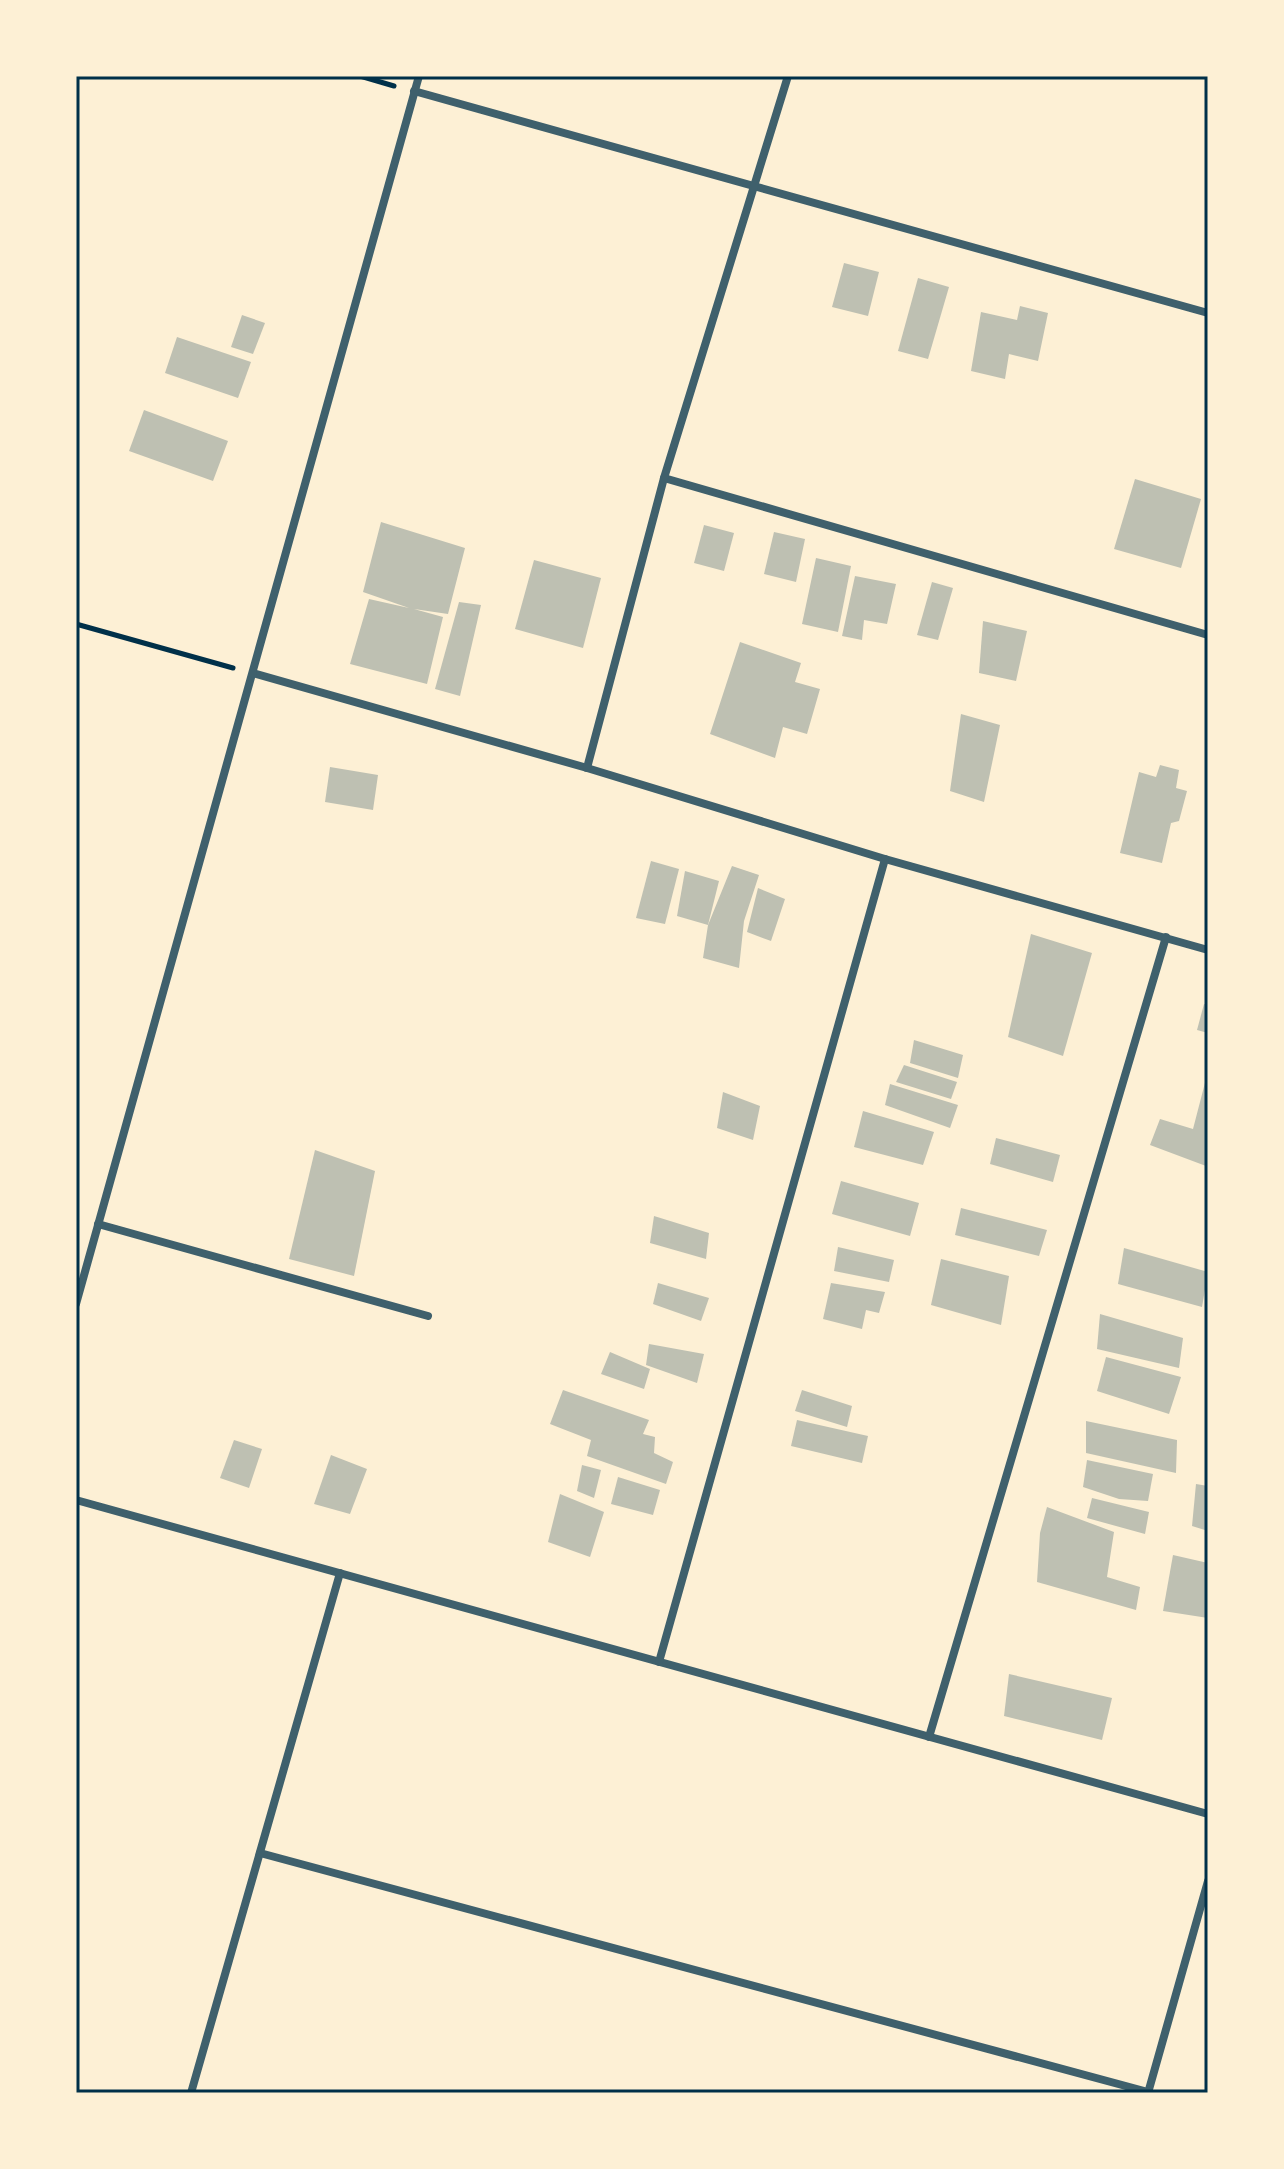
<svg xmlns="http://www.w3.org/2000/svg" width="1284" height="2169" font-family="Raleway,sans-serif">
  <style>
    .building { fill: #bec0b2 }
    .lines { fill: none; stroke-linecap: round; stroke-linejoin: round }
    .path { stroke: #003049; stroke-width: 5 }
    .minor { stroke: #3f606c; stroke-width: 8 }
    .neatline { fill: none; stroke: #003049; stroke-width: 3 }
  </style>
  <rect width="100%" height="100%" fill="#fdf0d5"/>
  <g class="building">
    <polygon points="844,263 879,272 868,316 832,307"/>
    <polygon points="918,278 949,287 928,359 898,351"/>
    <polygon points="1020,306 1048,313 1038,361 1009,354 1005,379 971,371 981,312 1017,320"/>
    <polygon points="242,315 265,323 253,354 231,347"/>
    <polygon points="177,337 251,362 238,398 165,373"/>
    <polygon points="144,410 228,441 213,481 129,451"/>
    <polygon points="1135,479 1201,499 1181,568 1114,549"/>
    <polygon points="381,522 465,548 448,614 414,609 443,617 427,684 350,664 369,599 409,608 363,592"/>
    <polygon points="704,525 734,533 724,571 694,563"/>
    <polygon points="774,532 805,539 796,582 764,574"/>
    <polygon points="816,558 851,566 838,632 802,624"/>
    <polygon points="534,560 601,578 583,648 515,629"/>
    <polygon points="855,576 896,584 887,624 864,620 862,640 842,636"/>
    <polygon points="932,582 953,588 938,640 917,635"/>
    <polygon points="459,602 481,605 460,696 435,689"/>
    <polygon points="983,621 1027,631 1016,681 979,673"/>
    <polygon points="740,642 801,663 795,682 820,689 807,734 783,727 775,758 710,734"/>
    <polygon points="961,714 1000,725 984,802 950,791"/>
    <polygon points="1160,765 1179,770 1176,788 1187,791 1179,821 1171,823 1162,863 1120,853 1139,772 1156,777"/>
    <polygon points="330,767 378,775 373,810 325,802"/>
    <polygon points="651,861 679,869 665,924 636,918"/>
    <polygon points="732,866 759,875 744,921 739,968 703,958 708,925"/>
    <polygon points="685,871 719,881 708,925 677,916"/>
    <polygon points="758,888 785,899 771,941 747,932"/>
    <polygon points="1031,934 1092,953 1063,1056 1008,1037"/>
    <polygon points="1204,1004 1208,1005 1208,1033 1197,1030"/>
    <polygon points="914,1040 963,1055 958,1078 910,1063"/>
    <polygon points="904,1065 957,1082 951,1099 896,1082"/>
    <polygon points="1207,1075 1208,1157 1206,1166 1150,1145 1160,1119 1193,1129"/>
    <polygon points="890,1084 958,1105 950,1128 885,1105"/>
    <polygon points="723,1092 760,1106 753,1140 717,1128"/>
    <polygon points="863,1111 934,1132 923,1165 854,1147"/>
    <polygon points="996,1138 1060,1155 1053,1182 990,1164"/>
    <polygon points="315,1150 375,1171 354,1276 289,1259"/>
    <polygon points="841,1181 919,1203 910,1236 832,1214"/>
    <polygon points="961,1208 1047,1230 1039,1256 955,1235"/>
    <polygon points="654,1216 709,1233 706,1259 650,1243"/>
    <polygon points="838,1247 894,1260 889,1282 834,1271"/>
    <polygon points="1124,1248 1208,1272 1202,1307 1118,1284"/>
    <polygon points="941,1259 1009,1276 1001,1325 931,1305"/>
    <polygon points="658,1283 709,1298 701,1321 653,1304"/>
    <polygon points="831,1283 885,1292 879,1313 866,1310 862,1329 823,1319"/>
    <polygon points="1100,1314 1183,1338 1179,1368 1097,1349"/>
    <polygon points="649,1344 704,1354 697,1383 646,1365"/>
    <polygon points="610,1352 650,1369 644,1389 601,1374"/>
    <polygon points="1106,1357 1181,1377 1169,1414 1097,1391"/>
    <polygon points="563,1390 649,1420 643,1434 655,1437 654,1453 673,1462 666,1484 587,1456 591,1440 550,1424"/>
    <polygon points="802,1390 852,1406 847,1427 795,1411"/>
    <polygon points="797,1420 868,1436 862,1463 791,1446"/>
    <polygon points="1086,1421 1177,1440 1176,1473 1086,1453"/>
    <polygon points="234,1440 262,1449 249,1488 220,1478"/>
    <polygon points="331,1455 367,1469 350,1514 314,1504"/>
    <polygon points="1087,1460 1153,1474 1148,1501 1119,1499 1083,1487"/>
    <polygon points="582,1465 601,1470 594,1498 577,1491"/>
    <polygon points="618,1477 660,1490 653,1515 611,1504"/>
    <polygon points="1196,1484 1208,1486 1208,1531 1192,1526"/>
    <polygon points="560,1494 604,1512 590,1557 548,1542"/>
    <polygon points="1092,1498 1149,1512 1145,1534 1087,1518"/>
    <polygon points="1047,1507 1114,1532 1107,1577 1140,1587 1136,1610 1037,1582 1040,1533"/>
    <polygon points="1173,1555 1208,1563 1208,1618 1163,1611"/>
    <polygon points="1009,1674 1112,1698 1102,1740 1004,1716"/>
  </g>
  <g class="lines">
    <g class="path">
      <polyline points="360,76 394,86"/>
      <polyline points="76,624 233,668"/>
    </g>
    <g class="minor">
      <polyline points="414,91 1208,313"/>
      <polyline points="664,478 1208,635"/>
      <polyline points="253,673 587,768 885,859 1208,950"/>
      <polyline points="587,768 664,478 788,76"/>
      <polyline points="98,1224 428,1316"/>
      <polyline points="76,1304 419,76"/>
      <polyline points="76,1500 1208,1814"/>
      <polyline points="659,1662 885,859"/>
      <polyline points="929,1737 1166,937"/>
      <polyline points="260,1853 1148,2092"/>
      <polyline points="191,2093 340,1573"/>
      <polyline points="1148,2093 1208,1881"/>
    </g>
  </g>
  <rect width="1284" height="2169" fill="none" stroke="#fdf0d5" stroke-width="156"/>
  <rect x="78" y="78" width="1128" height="2013" class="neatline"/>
</svg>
